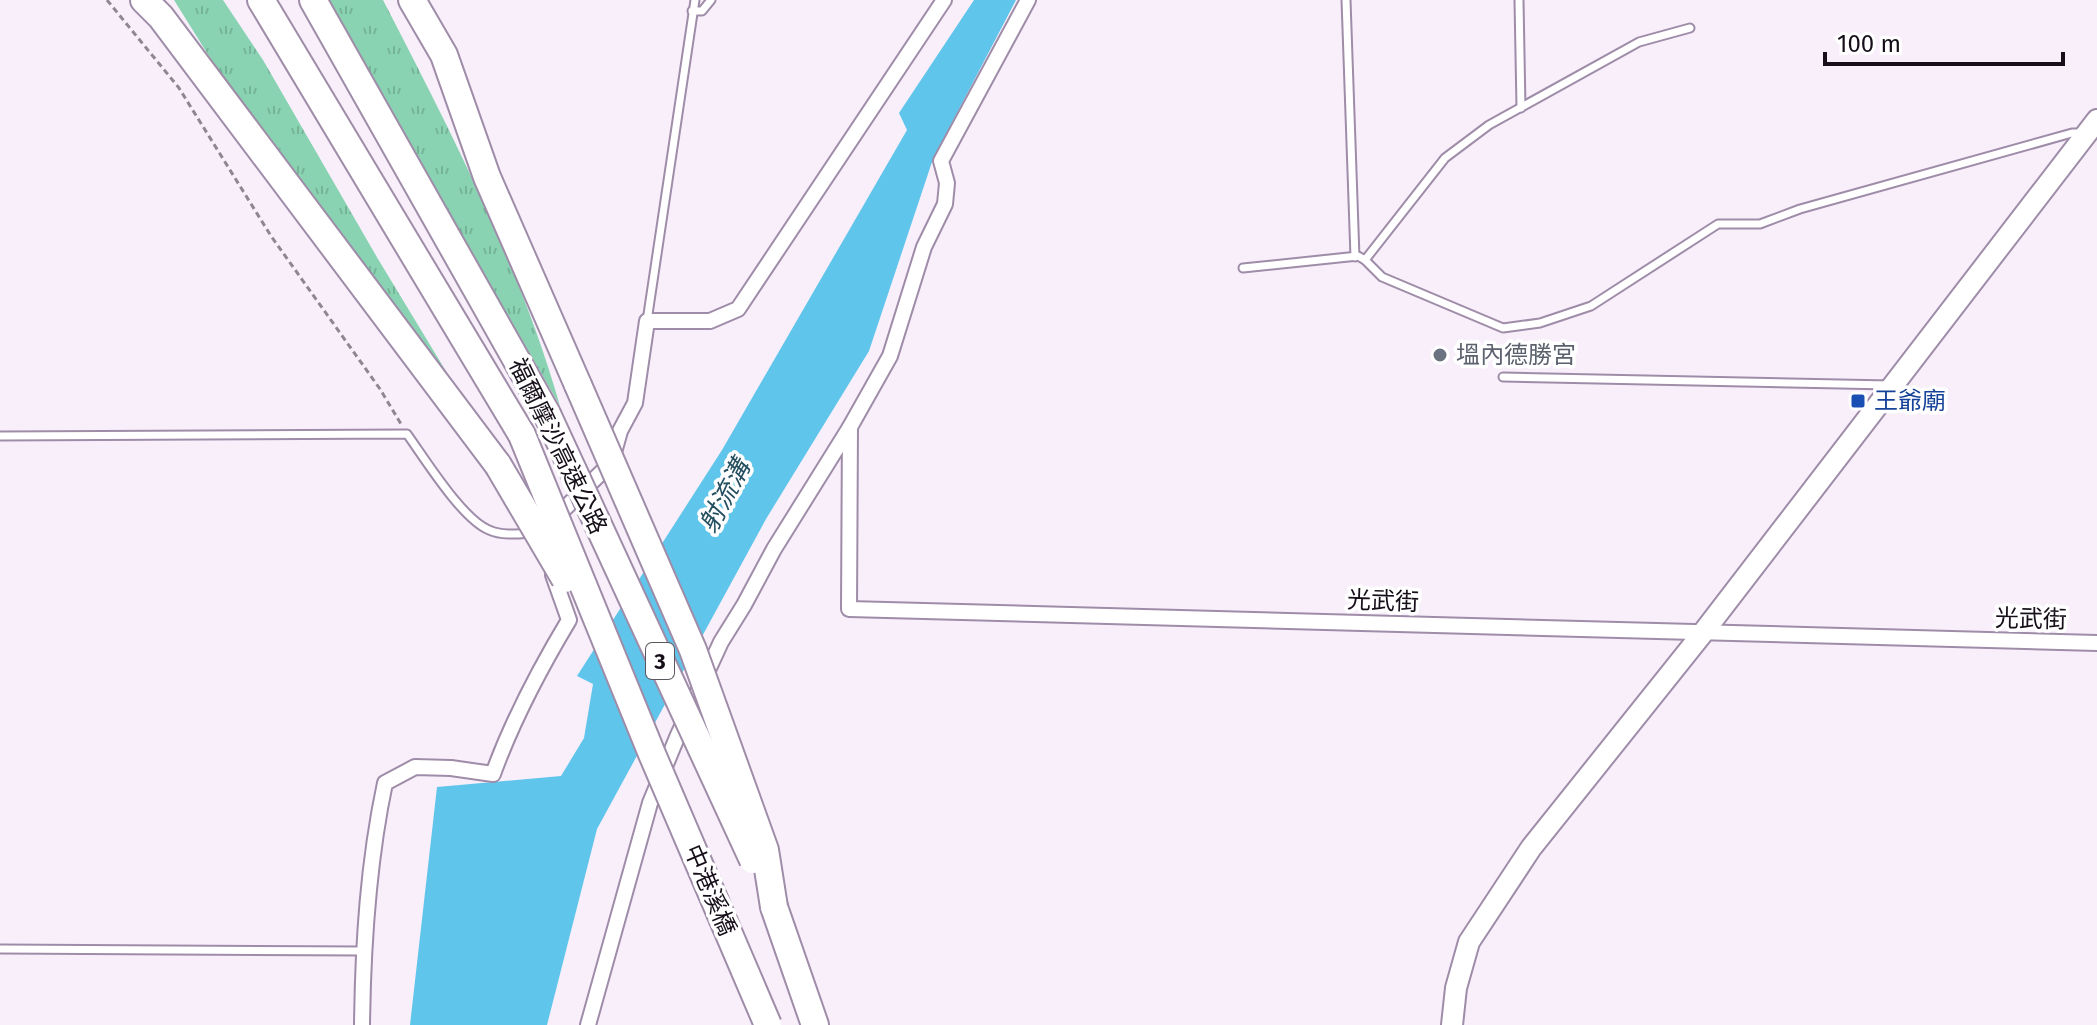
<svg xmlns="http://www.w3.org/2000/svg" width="2097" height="1025" font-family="'Fira Sans','Noto Sans TC',sans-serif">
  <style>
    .grass { fill: url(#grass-tufts) }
    .water { fill: #60c5ea }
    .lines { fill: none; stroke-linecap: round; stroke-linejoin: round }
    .lane-casing { stroke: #9f8ca8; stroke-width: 11 }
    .street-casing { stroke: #9f8ca8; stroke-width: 18 }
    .secondary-casing { stroke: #9f8ca8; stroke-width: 24 }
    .highway-casing { stroke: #9f8ca8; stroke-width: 30 }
    .path { stroke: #8e8691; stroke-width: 3; stroke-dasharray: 6 4; stroke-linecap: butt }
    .lane { stroke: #fff; stroke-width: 7 }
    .street { stroke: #fff; stroke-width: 14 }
    .secondary { stroke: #fff; stroke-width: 20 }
    .highway { stroke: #fff; stroke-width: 26 }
    .highway-bridge-casing { stroke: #9f8ca8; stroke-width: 30; stroke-linecap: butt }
    .highway-bridge { stroke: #fff; stroke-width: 26 }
    .worship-dot { fill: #6b7280; stroke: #fff; stroke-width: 3 }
    .transit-dot { fill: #1a4fb4; stroke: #fff; stroke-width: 3 }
    .labels { text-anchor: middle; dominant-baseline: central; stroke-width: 7; stroke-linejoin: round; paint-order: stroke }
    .shield { fill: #fff; stroke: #5c575e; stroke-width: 2 }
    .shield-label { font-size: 22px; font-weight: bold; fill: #160f19 }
    .worship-label { font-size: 24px; fill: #5b616d; stroke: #fff; text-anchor: start }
    .transit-label { font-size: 24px; fill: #164399; stroke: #fff; text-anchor: start }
    .street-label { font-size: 24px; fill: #160f19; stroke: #fff }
    .water-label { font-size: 26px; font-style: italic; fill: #255061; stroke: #fff }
  </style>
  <defs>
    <pattern id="grass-tufts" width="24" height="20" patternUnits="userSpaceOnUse" patternTransform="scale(2)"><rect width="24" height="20" fill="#8ad3b2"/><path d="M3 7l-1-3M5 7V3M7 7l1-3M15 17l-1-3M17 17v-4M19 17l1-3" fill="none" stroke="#76b498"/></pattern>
  </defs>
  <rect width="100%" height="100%" fill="#f8effb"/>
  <g class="grass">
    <polygon points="174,0 223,0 263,60 378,259 481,429 225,82"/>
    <path d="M327,0H383C450,130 520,265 560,406Z"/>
  </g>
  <polygon class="water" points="974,0 1016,0 933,159 869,351 766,519 597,829 547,1025 410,1025 437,787 561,776 584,738 593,684 577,676 722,450 907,130 899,113"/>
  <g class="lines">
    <defs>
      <g id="lane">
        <polyline points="1346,0 1355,257"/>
        <polyline points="1519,0 1521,108"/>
        <polyline points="692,11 702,11 711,0"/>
        <polyline points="1365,260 1445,158 1489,125 1639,42 1690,28"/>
        <polyline points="1243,268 1358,256 1365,260 1382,277 1503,328 1540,323 1591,306 1718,224 1760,224 1800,209 2072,133 2084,133"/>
        <polyline points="647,321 695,0"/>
        <polyline points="1503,377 1890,385"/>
        <path d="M0,436L407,434C425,459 462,519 489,530C502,536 519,534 533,533"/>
        <polyline points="0,949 363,951"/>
      </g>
      <g id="street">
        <polyline points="850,427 849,609 2097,643"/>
        <polyline points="554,519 611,463 620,431 635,403 647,321 710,321 738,309 944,0"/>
        <path d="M362,1025C363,943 368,863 385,783L415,767L451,768L493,774C513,719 539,670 569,620L553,575"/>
        <polyline points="588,1025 650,803 678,735 721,642 744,605 774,549 850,427 890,356 924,247 945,204 947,183 941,161 1028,0"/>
      </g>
      <polyline id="secondary" points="1452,1025 1456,988 1469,942 1531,848 1702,634 2097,120"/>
      <g id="highway">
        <polyline points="144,0 161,17 498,465"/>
        <polyline points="261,0 522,435"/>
        <polyline points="313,0 547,414"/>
        <polyline points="412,0 444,55 487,177 578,385"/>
        <polyline points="774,907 815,1025"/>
      </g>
    </defs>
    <use href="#lane" class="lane-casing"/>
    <use href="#street" class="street-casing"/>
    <use href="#secondary" class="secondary-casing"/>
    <use href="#highway" class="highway-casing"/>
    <polyline class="path" points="107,0 179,88 271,236 380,389 401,424"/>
    <use href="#lane" class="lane"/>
    <use href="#street" class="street"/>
    <use href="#secondary" class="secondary"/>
    <use href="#highway" class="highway"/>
    <defs>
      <g id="highway-bridge">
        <polyline points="578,385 693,650 765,850 774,907"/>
        <polyline points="547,414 753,860"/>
        <polyline points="522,435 652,754 768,1025"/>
        <polyline points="498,465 565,579"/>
      </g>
    </defs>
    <use href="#highway-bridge" class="highway-bridge-casing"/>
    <use href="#highway-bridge" class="highway-bridge"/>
  </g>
  <circle class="worship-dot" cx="1440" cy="355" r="8"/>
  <rect class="transit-dot" x="1850" y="393" width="16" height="16" rx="4"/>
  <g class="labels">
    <rect class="shield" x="646" y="643" width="28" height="36" rx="6"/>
    <g class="shield-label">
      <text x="660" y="661">3</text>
    </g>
    <g class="worship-label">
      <text x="1456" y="355">塭內德勝宮</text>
    </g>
    <g class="transit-label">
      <text x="1874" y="401">王爺廟</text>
    </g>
    <g class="street-label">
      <text transform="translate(558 446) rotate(64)">福爾摩沙高速公路</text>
      <text transform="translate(1383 601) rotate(2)">光武街</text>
      <text transform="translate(2031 619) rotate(1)">光武街</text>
      <text transform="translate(710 890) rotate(67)">中港溪橋</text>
    </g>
    <g class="water-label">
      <text transform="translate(725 496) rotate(-62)">射流溝</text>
    </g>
  </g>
  <path d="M1825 52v12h238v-12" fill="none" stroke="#160f19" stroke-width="4"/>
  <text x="1837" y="52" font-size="24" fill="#160f19" stroke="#ffffff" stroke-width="6" paint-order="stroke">100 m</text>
</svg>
